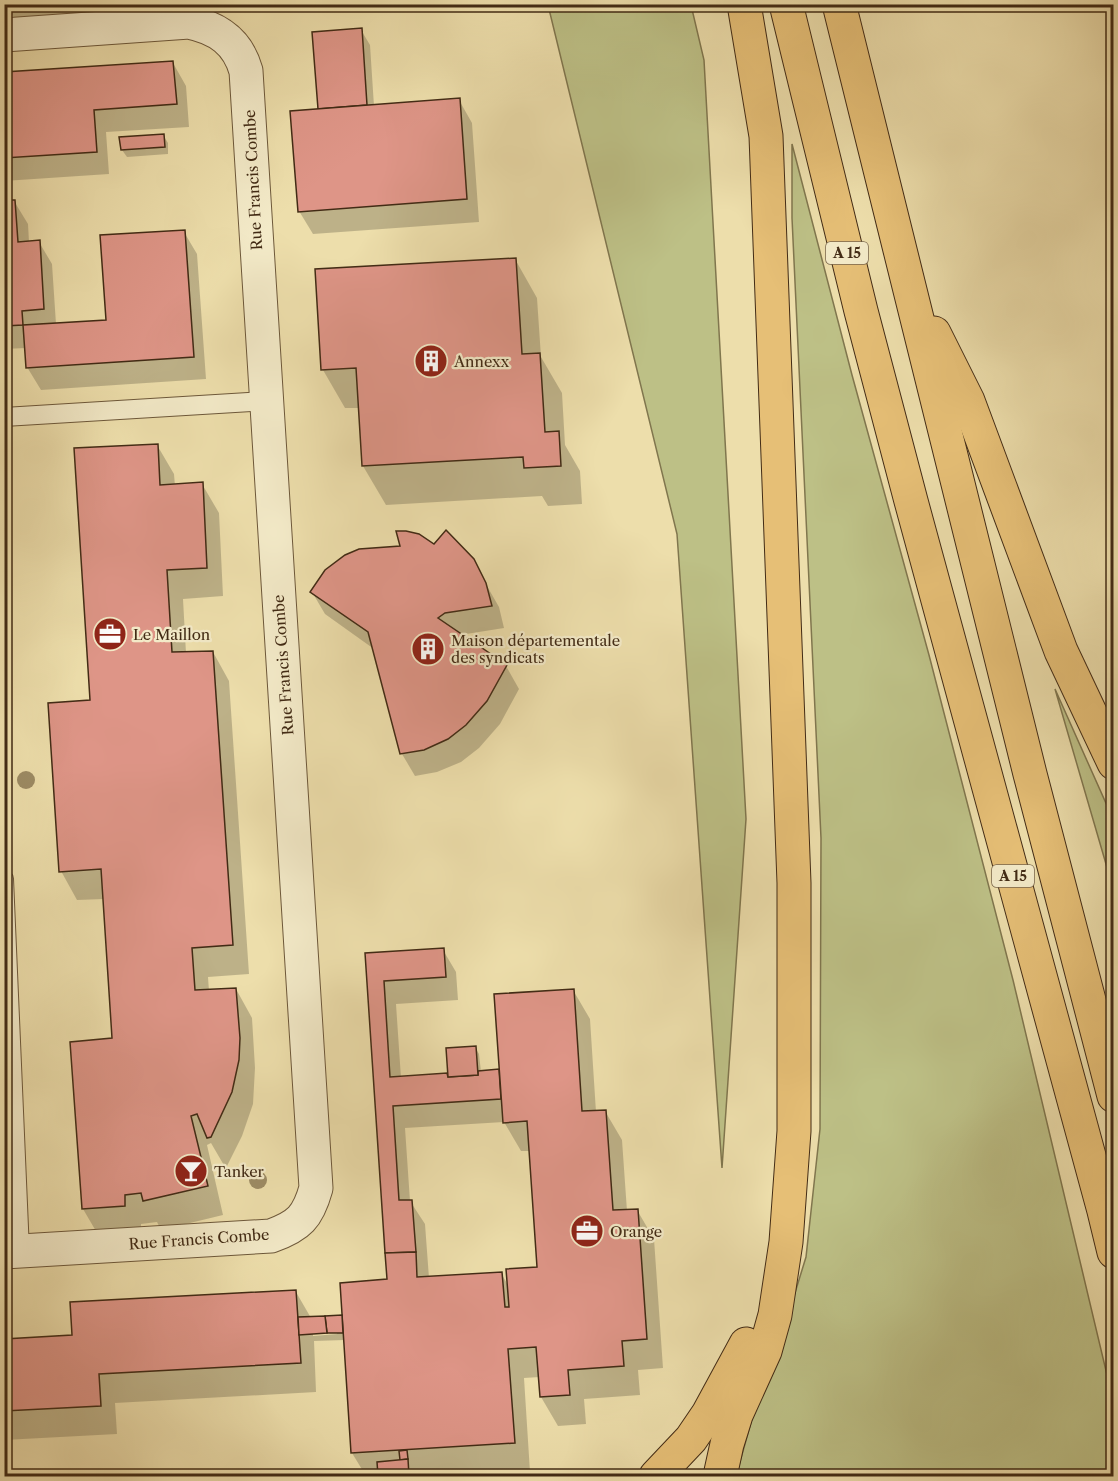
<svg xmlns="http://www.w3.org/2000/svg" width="1118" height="1481" font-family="'Libre Caslon Text',serif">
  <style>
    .green { fill: #bdc086; stroke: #80764e; stroke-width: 1.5 }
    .shadow { fill: #0003; fill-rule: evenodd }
    .building { fill: #de9587; stroke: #422b15; stroke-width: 1.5 }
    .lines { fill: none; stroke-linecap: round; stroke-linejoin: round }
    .lane-casing { stroke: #6d583a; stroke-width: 20 }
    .street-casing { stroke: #6d583a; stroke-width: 35 }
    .highway-casing { stroke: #422b15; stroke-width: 35 }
    .lane { stroke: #f3eac8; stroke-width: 18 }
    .street { stroke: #f3eac8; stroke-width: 33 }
    .highway { stroke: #e6bf76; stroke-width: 33 }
    .tree { fill: #9d8c65 }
    .labels { text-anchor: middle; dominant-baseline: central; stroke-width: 4.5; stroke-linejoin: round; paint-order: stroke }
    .shield { fill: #f3eac8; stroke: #77644b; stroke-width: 1.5 }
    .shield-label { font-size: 14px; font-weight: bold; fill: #422b15 }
    .street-label { font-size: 15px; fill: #422b15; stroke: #f3eac8 }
    .poi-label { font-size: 15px; fill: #422b15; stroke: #f3eac8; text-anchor: start }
  </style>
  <rect width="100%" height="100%" fill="#eddeab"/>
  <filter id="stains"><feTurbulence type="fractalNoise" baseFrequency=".00333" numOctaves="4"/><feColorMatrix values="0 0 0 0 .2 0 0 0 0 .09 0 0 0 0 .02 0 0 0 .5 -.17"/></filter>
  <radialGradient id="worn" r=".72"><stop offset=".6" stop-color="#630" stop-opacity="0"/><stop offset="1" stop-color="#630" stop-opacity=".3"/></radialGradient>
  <g class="green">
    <polygon points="548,5 691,5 704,60 746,819 722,1168 677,534"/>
    <polygon points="792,144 852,375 929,655 1013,980 1113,1400 1114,1476 736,1476 752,1419 775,1358 806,1257 820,1129 821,838 792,218"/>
    <polygon points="1055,689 1113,819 1113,888"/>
  </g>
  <g class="shadow">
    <polygon points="6,4 190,4 190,19 21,30"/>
    <polygon points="361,30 370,45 374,106 459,100 472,123 479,222 313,234 299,211 319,110"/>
    <polygon points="173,63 186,86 189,127 106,132 109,174 4,181 4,74"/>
    <polygon points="163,135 168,143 168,154 127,157 122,150"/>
    <polygon points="14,201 28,224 29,242 39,242 52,264 56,324 108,321 184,232 197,254 206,379 41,390 27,367 26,348 4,349 4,202"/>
    <polygon points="515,259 537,298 541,357 562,393 565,445 580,471 582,504 548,506 542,496 386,505 363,466 360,408 345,408 323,370"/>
    <polygon points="157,445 174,474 175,486 202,484 219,513 223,596 183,599 186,653 213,652 229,681 249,974 208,977 209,991 236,989 252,1018 255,1068 253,1104 242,1136 227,1166 225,1167 211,1143 207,1145 223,1215 161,1230 157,1222 141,1224 141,1235 100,1238 83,1209 113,1039 104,899 77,900 61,871"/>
    <polygon points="4,540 7,545 9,570 4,571"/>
    <polygon points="434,546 472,560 499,607 504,628 460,635 506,666 519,689 500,724 479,748 461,762 437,772 415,776 402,754 374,649 325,614 312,592"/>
    <path d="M443,950L456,972L458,1000L396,1004L401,1078L450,1081L475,1047L479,1054L481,1072L501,1071L573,990L590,1019L596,1112L605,1111L622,1140L627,1211L637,1210L654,1239L663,1368L638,1370L640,1395L584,1399L586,1424L558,1426L541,1397L540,1377L524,1378L530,1472L457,1476H366L352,1453L345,1340L314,1341L316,1392L115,1403L117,1434L4,1440V1340L74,1337L296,1292L311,1318L343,1316L388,1281L367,955ZM504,1122L521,1151H530L538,1269L509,1287L501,1273L429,1278L425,1224L410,1201L405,1128ZM337,1331V1334L313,1336V1332Z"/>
  </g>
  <g class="building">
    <polygon points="362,28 367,105 318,109 312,32"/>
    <polygon points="173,61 177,104 94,110 97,152 4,158 4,72"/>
    <polygon points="460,98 467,199 298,212 290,111"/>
    <polygon points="164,134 165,147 121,150 119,137"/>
    <polygon points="4,200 15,200 18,242 40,240 44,309 22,311 23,325 4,326"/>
    <polygon points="185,230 194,357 26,368 23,325 106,320 100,235"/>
    <polygon points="516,258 522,354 540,353 545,432 559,431 561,466 524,468 523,457 362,466 356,368 321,370 315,269"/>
    <polygon points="158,444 160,485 203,482 207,568 167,570 172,652 213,651 233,945 192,948 195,990 236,988 240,1038 239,1060 232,1092 211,1137 207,1138 197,1114 191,1116 208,1186 143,1201 141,1193 125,1195 125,1206 82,1209 70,1042 112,1038 101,869 59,872 48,703 90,700 74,448"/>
    <polygon points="446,530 474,559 486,583 492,606 445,613 438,618 507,665 487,701 466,725 448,739 424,750 400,754 368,632 310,592 325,570 345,555 359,549 400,546 396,531 406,531 419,534 434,544"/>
    <polygon points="444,948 446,977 384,981 390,1077 447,1073 448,1077 478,1075 478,1071 499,1069 501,1099 393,1106 399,1200 412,1200 416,1252 385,1253 365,953"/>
    <polygon points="574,989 582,1111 606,1110 613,1210 638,1209 647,1339 622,1341 624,1366 568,1370 570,1395 540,1397 536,1347 508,1349 515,1443 351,1453 340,1283 387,1279 385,1253 416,1252 417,1277 502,1272 505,1307 509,1307 506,1269 537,1267 527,1121 503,1123 494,994"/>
    <polygon points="476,1046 478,1075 448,1077 446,1048"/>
    <polygon points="296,1290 301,1363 99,1374 101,1406 4,1411 4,1339 72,1335 70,1302"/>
    <polygon points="342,1315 343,1333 327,1333 325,1316"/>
    <polygon points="325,1316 327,1333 299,1335 298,1317"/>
    <polygon points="407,1450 408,1459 400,1460 399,1451"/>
    <polygon points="408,1459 409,1476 378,1476 377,1462"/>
  </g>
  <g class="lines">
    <defs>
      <g id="lane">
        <polyline points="4,417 266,401"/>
        <polyline points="4,879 20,1251"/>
      </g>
      <path id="street" d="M4,35L189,22C218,28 238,42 246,71L316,1188C308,1217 299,1226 271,1236L4,1252"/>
      <g id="highway">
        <polyline points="786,4 861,311 911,501 1104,1211 1114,1252"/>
        <polyline points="839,4 1030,774 1114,1096"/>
        <polyline points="934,333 968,401 1061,651 1114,763"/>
        <polyline points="656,1476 691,1439 708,1414 746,1344"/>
        <polyline points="720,1476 727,1444 736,1415 765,1351 775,1315 786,1242 794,1131 794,883 766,136 744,4"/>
      </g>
    </defs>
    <use href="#lane" class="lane-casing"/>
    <use href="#street" class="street-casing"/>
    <use href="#highway" class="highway-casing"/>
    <use href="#lane" class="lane"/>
    <use href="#street" class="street"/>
    <use href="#highway" class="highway"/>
  </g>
  <g class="tree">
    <circle cx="26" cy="780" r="9"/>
    <circle cx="258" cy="1180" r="9"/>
  </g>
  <defs>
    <symbol id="building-disc" viewBox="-11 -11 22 22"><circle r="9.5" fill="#8f2418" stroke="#f3eac8"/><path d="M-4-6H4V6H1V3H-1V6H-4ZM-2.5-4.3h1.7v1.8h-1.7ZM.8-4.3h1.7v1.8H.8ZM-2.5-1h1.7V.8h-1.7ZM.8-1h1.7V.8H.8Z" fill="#fff"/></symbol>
    <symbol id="office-disc" viewBox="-11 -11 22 22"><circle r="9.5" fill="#8f2418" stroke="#f3eac8"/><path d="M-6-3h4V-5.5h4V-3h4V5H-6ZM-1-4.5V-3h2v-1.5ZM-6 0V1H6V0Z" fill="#fff"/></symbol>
    <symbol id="bar-disc" viewBox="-11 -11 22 22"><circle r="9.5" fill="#8f2418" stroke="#f3eac8"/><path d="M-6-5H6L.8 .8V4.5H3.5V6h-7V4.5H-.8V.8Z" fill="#fff"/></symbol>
  </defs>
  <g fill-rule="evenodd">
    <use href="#building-disc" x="412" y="342" width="38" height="38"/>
    <use href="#office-disc" x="91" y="615" width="38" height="38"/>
    <use href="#building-disc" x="409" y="630" width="38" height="38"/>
    <use href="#bar-disc" x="172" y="1152" width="38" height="38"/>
    <use href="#office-disc" x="568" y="1212" width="38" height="38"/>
  </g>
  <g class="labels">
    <g class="shield">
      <rect x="826" y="242" width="42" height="22" rx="4.5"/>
      <rect x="992" y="865" width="42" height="22" rx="4.5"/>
    </g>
    <g class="shield-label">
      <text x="847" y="253">A 15</text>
      <text x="1013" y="876">A 15</text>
    </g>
    <g class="street-label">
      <text transform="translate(253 180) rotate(-93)">Rue Francis Combe</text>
      <text transform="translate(283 665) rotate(-94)">Rue Francis Combe</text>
      <text transform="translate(199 1239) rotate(-4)">Rue Francis Combe</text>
    </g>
    <g class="poi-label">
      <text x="454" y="361">Annexx</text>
      <text x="133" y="634">Le Maillon</text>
      <text x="451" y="640">Maison départementale<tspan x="451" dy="17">des syndicats</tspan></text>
      <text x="214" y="1171">Tanker</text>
      <text x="610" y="1231">Orange</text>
    </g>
  </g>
  <rect width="1118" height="1481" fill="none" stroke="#eddeab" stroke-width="24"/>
  <rect x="6" y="6" width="1106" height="1469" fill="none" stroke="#422b15" stroke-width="3"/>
  <rect x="12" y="12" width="1094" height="1457" fill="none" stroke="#422b15" stroke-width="1.5"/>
  <rect width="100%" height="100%" filter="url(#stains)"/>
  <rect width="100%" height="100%" fill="url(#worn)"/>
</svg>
